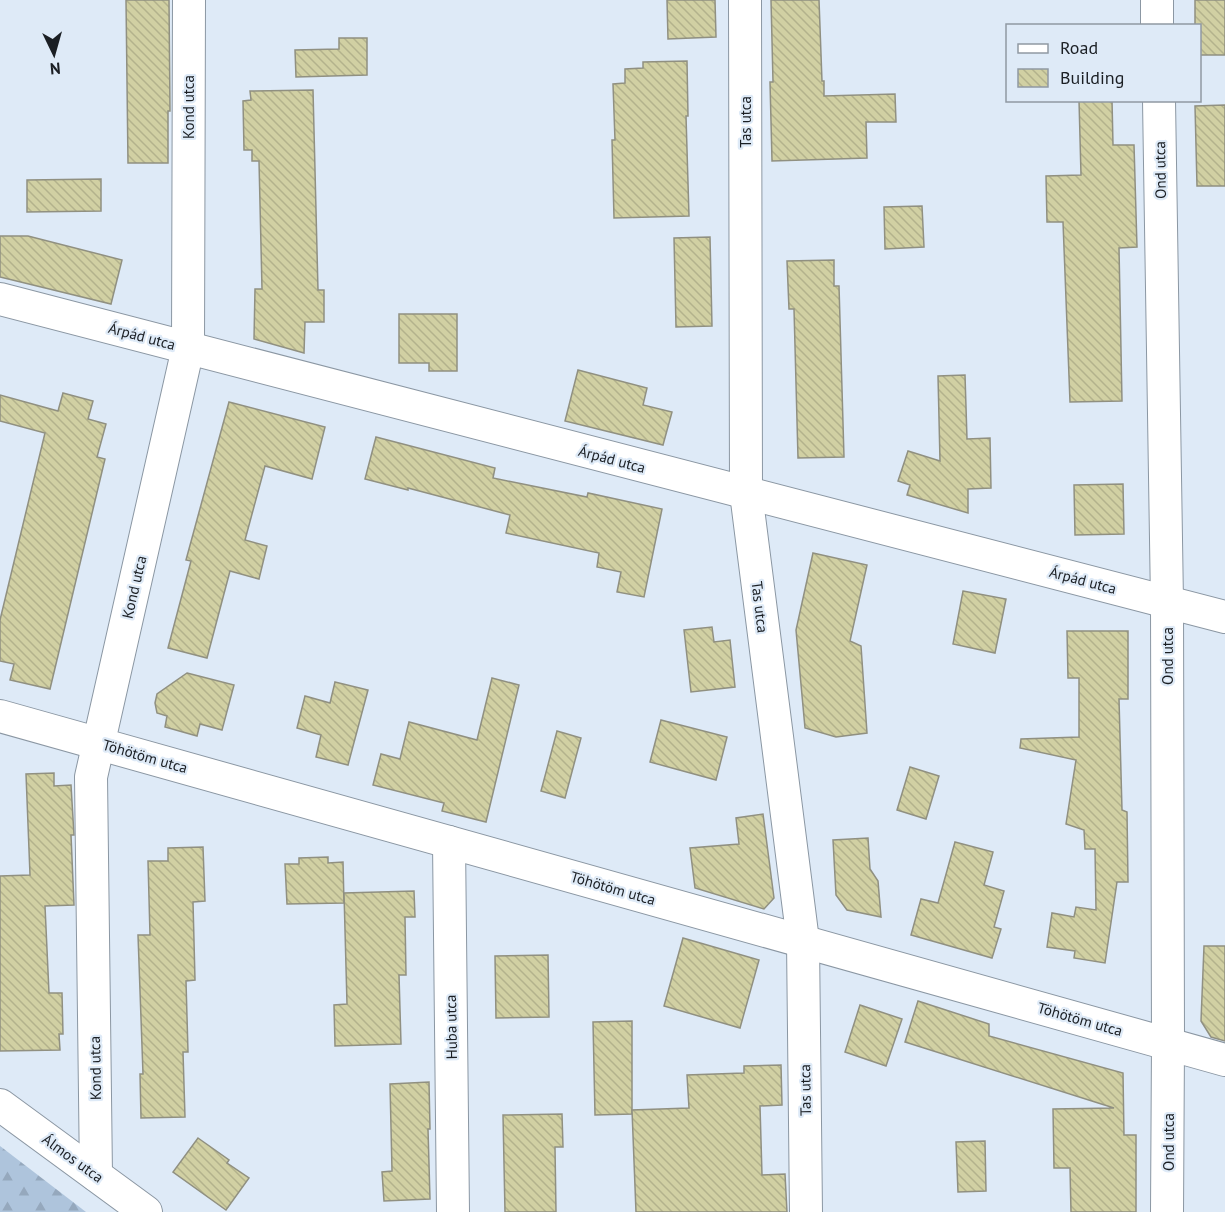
<svg xmlns="http://www.w3.org/2000/svg" width="1225" height="1212" font-family="'PT Sans',sans-serif">
  <style>
    .forest { fill: url(#forest-firs) }
    .building { fill: url(#building-back-hatch); stroke: #909081; stroke-width: 1.5 }
    .lines { fill: none; stroke-linecap: round; stroke-linejoin: round }
    .minor-casing { stroke: #8b97a3; stroke-width: 34 }
    .minor { stroke: #fff; stroke-width: 32 }
    .labels { text-anchor: middle; dominant-baseline: central; stroke-width: 4.5; stroke-linejoin: round; paint-order: stroke }
    .street-label { font-size: 15px; fill: #1b1f24; stroke: #deeaf7 }
  </style>
  <defs>
    <pattern id="forest-firs" width="22" height="20" patternUnits="userSpaceOnUse" patternTransform="scale(1.5)"><rect width="22" height="20" fill="#aec4dc"/><path d="M5 1l3.5 6h-7zM16 11l3.5 6h-7z" fill="#95a8bd"/></pattern>
    <pattern id="building-back-hatch" width="6" height="6" patternUnits="userSpaceOnUse" patternTransform="scale(1.5)"><rect width="6" height="6" fill="#d1d0a3"/><path d="M-1 5l2 2M0 0l6 6M5-1l2 2" fill="none" stroke="#b3b28c"/></pattern>
  </defs>
  <rect width="100%" height="100%" fill="#deeaf7"/>
  <polygon class="forest" points="0,1146 86,1212 0,1212"/>
  <g class="building">
    <polygon points="126,0 169,0 170,111 168,111 168,163 128,163"/>
    <polygon points="667,0 715,0 716,37 668,39"/>
    <polygon points="771,0 819,0 822,81 824,81 824,96 895,94 896,122 866,122 867,158 772,161 770,82 773,82"/>
    <polygon points="1195,0 1225,0 1225,55 1200,55 1200,26 1195,26"/>
    <polygon points="339,38 367,38 367,75 296,77 295,50 339,49"/>
    <polygon points="687,61 688,116 686,116 689,216 614,218 612,140 615,140 613,84 625,83 625,69 643,68 643,62"/>
    <polygon points="313,90 318,290 324,290 324,322 305,322 304,353 254,339 255,289 262,289 259,161 252,161 252,150 244,150 243,101 251,100 250,91"/>
    <polygon points="1079,100 1112,100 1113,145 1134,145 1137,247 1119,248 1122,401 1070,402 1063,222 1047,222 1046,176 1081,175"/>
    <polygon points="1225,105 1225,186 1197,186 1195,106"/>
    <polygon points="101,179 101,211 27,212 27,180"/>
    <polygon points="922,206 924,247 885,249 884,207"/>
    <polygon points="0,236 28,236 122,260 111,304 0,277"/>
    <polygon points="710,237 712,326 676,327 674,238"/>
    <polygon points="834,260 834,286 839,286 844,457 798,458 794,309 789,309 787,261"/>
    <polygon points="399,314 457,314 457,371 429,371 429,363 399,363"/>
    <polygon points="578,370 647,388 643,405 672,412 663,445 565,421"/>
    <polygon points="965,375 967,439 990,438 991,488 968,489 968,513 907,495 910,485 898,481 908,451 940,461 938,376"/>
    <polygon points="63,393 93,401 88,419 106,424 97,457 105,459 50,689 10,680 14,664 0,661 0,620 45,433 0,421 0,395 58,411"/>
    <polygon points="229,402 325,427 312,479 265,466 245,540 267,546 259,579 230,571 207,658 168,648 191,561 186,560"/>
    <polygon points="376,437 495,468 493,478 587,497 588,493 662,509 644,597 617,592 621,572 597,567 599,553 506,533 510,515 408,488 408,490 365,479"/>
    <polygon points="1123,484 1124,534 1075,535 1074,485"/>
    <polygon points="813,553 867,565 850,641 861,646 867,733 836,737 805,728 796,630"/>
    <polygon points="963,591 1006,599 995,653 953,644"/>
    <polygon points="712,627 714,642 730,640 735,687 691,692 684,630"/>
    <polygon points="1067,631 1128,631 1128,699 1119,699 1122,810 1127,812 1128,882 1117,882 1105,963 1074,958 1075,951 1047,947 1052,913 1074,917 1076,907 1096,910 1095,849 1085,849 1084,830 1066,824 1076,760 1020,748 1021,739 1079,737 1079,678 1068,678"/>
    <polygon points="187,673 234,685 222,730 200,724 197,736 165,727 167,716 157,713 155,703 157,694"/>
    <polygon points="492,678 519,685 486,822 442,811 444,803 373,785 381,754 400,759 409,722 477,740"/>
    <polygon points="335,682 368,690 348,765 316,757 321,735 297,728 305,696 330,703"/>
    <polygon points="661,720 727,737 716,780 650,762"/>
    <polygon points="557,731 581,738 565,798 541,791"/>
    <polygon points="910,767 939,776 926,819 897,810"/>
    <polygon points="54,773 54,786 71,785 74,835 71,835 74,905 45,906 49,993 62,993 63,1034 59,1034 60,1050 0,1051 0,876 30,875 26,774"/>
    <polygon points="763,814 774,898 764,909 695,888 690,848 739,844 736,818"/>
    <polygon points="868,838 870,869 878,881 881,917 847,910 836,895 833,840"/>
    <polygon points="955,842 993,852 984,885 1004,891 994,927 1001,929 992,958 911,935 921,899 938,903"/>
    <polygon points="203,847 205,901 193,902 195,980 186,981 188,1052 183,1052 185,1117 141,1118 140,1074 143,1074 138,935 150,935 148,861 168,861 168,848"/>
    <polygon points="328,857 328,863 343,862 344,903 287,904 285,864 299,864 299,858"/>
    <polygon points="414,891 415,917 405,917 406,975 399,975 401,1044 335,1046 334,1005 347,1004 344,893"/>
    <polygon points="683,938 759,960 740,1028 664,1006"/>
    <polygon points="1204,946 1225,946 1225,1041 1211,1037 1201,1021"/>
    <polygon points="548,955 549,1017 496,1018 495,956"/>
    <polygon points="918,1001 989,1024 989,1036 1123,1073 1124,1135 1136,1135 1136,1212 1071,1212 1070,1168 1054,1168 1053,1109 1114,1108 905,1042"/>
    <polygon points="860,1005 902,1019 886,1066 845,1052"/>
    <polygon points="632,1021 632,1114 595,1115 593,1022"/>
    <polygon points="781,1065 782,1105 760,1106 762,1175 785,1174 787,1212 636,1212 632,1110 689,1108 687,1075 744,1073 744,1066"/>
    <polygon points="429,1082 430,1129 428,1129 430,1199 384,1201 382,1172 392,1171 390,1084"/>
    <polygon points="562,1114 563,1147 555,1147 556,1212 505,1212 503,1115"/>
    <polygon points="198,1138 229,1160 227,1163 249,1178 226,1210 173,1172"/>
    <polygon points="985,1141 986,1191 958,1192 956,1142"/>
  </g>
  <g class="lines">
    <defs>
      <g id="minor">
        <polyline points="745,0 746,493 803,941 806,1212"/>
        <polyline points="1157,0 1157,26"/>
        <polyline points="1159,100 1167,602 1168,1044 1167,1212"/>
        <polyline points="0,299 1225,617"/>
        <polyline points="0,716 1225,1060"/>
        <polyline points="449,842 453,1212"/>
        <polyline points="0,1105 146,1212"/>
        <polyline points="96,1175 91,777 188,348 189,0"/>
      </g>
    </defs>
    <use href="#minor" class="minor-casing"/>
    <use href="#minor" class="minor"/>
  </g>
  <g class="labels">
    <g class="street-label">
      <text transform="translate(188 107) rotate(-90)">Kond utca</text>
      <text transform="translate(745 122) rotate(-90)">Tas utca</text>
      <text transform="translate(1160 170) rotate(-91)">Ond utca</text>
      <text transform="translate(142 336) rotate(15)">Árpád utca</text>
      <text transform="translate(612 459) rotate(15)">Árpád utca</text>
      <text transform="translate(1083 580) rotate(15)">Árpád utca</text>
      <text transform="translate(134 587) rotate(-77)">Kond utca</text>
      <text transform="translate(760 607) rotate(83)">Tas utca</text>
      <text transform="translate(1167 656) rotate(-90)">Ond utca</text>
      <text transform="translate(145 756) rotate(16)">Töhötöm utca</text>
      <text transform="translate(613 888) rotate(16)">Töhötöm utca</text>
      <text transform="translate(1080 1019) rotate(16)">Töhötöm utca</text>
      <text transform="translate(451 1027) rotate(-91)">Huba utca</text>
      <text transform="translate(95 1068) rotate(-91)">Kond utca</text>
      <text transform="translate(805 1090) rotate(-91)">Tas utca</text>
      <text transform="translate(1168 1142) rotate(-90)">Ond utca</text>
      <text transform="translate(73 1158) rotate(36)">Álmos utca</text>
    </g>
  </g>
  <rect x="1006" y="24" width="195" height="78" fill="#deeaf7" stroke="#9099a3" stroke-width="1.5"/>
  <rect x="1018" y="44" width="30" height="9" fill="#ffffff" stroke="#9099a3" stroke-width="1.5"/>
  <text x="1060" y="54" font-size="18" fill="#1b1f24">Road</text>
  <rect x="1018" y="69" width="30" height="18" fill="url(#building-back-hatch)" stroke="#9099a3" stroke-width="1.5"/>
  <text x="1060" y="84" font-size="18" fill="#1b1f24">Building</text>
  <g transform="translate(54 54) rotate(175)" stroke="#deeaf7" stroke-width="4.5" paint-order="stroke">
  <path d="M0-4.5L10 22L0 15L-10 22Z" fill="#1b1f24"/>
  <text y="-9" font-size="16" font-weight="bold" text-anchor="middle" fill="#1b1f24">N</text>
  </g>
</svg>
